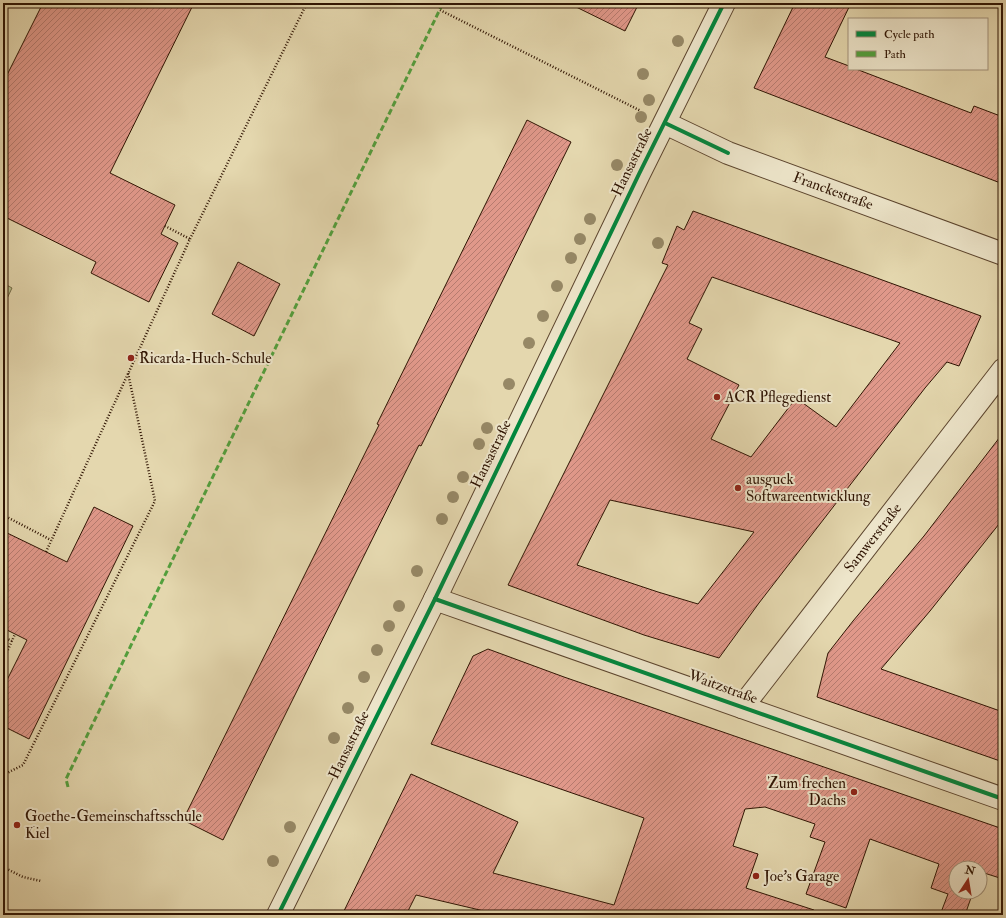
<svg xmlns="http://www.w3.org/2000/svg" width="1006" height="918" font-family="'IM FELL Double Pica',serif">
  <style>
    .green { fill: #b4be8a; stroke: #726946 }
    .building { fill: url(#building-hatch); stroke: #2f1403; fill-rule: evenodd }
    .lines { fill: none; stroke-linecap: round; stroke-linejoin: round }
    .minor-casing { stroke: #5c452e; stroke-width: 24 }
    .path { stroke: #2f1403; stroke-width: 2.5; stroke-dasharray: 1 2; stroke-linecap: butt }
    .minor { stroke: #ede5ca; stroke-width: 22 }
    .quiet { stroke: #52a03d; stroke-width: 3; stroke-dasharray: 6 3; stroke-linecap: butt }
    .cycleway-casing { stroke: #ede5ca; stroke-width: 6 }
    .cycleway { stroke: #00873e; stroke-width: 4 }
    .tree { fill: #968866 }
    .poi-dot { fill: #8f2418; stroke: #ede5ca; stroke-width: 1.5 }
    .labels { text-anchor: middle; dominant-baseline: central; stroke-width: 4; stroke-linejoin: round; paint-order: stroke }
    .street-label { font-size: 15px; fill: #2f1403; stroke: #ede5ca }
    .poi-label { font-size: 15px; fill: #2f1403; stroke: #ede5ca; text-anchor: start }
  </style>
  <defs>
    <pattern id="building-hatch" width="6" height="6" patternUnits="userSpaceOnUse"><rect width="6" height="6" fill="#e0988a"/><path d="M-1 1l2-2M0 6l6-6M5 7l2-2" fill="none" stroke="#b67b6f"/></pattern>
  </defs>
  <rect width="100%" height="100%" fill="#e4d7ae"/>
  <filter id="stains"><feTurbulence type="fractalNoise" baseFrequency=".005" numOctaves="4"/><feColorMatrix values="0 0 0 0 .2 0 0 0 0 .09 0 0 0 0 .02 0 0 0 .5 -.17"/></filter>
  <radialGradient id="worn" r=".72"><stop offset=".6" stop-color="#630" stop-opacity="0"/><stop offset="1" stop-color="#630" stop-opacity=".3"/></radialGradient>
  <polygon class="green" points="3,283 12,288 3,307"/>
  <g class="building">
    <polygon points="43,3 194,3 110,173 175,205 161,234 178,243 149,302 91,273 96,262 3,216 3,83"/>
    <polygon points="568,3 639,3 625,31"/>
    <polygon points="795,3 851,3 825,57 849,66 849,69 856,69 971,113 974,106 1003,117 1003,184 754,88"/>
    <polygon points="527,120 571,142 421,446 419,445 223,840 183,820 379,425 377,424"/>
    <path d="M693,211L981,316L959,366L947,362L925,388L759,603L719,658L644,635L508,585L668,265L662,263L677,226L684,230ZM712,277L886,338L900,343L836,427L796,398L751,457L711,439L739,385L687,359L702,329L689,323ZM610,500L754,532L698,604L658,592L577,565Z"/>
    <polygon points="238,262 280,284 254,336 212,314"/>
    <polygon points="1003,433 1003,519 930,611 881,669 1003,712 1003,762 817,697 828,653 853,621 924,536"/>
    <polygon points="94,507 133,526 29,739 3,726 3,688 27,640 3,628 3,531 67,562"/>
    <polygon points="488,649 564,677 1003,829 1003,879 981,872 980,874 980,868 956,868 956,892 973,892 965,915 940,915 948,894 931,888 939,864 870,839 846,908 806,894 825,842 810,837 815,824 765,807 745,809 733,846 758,854 746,888 814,910 813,915 501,915 416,895 406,915 342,915 411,774 518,822 493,873 614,905 644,818 431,744 473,656"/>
  </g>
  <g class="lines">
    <defs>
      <g id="minor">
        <polyline points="665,123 728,153 1003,254"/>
        <polyline points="435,599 1003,799"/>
        <polyline points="742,707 1003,370"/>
        <polyline points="278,915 435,599 639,174 724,3"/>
      </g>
    </defs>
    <use href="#minor" class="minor-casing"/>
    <g class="path">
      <polyline points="440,10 641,111"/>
      <polyline points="190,239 307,3"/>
      <polyline points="3,515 51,540"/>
      <polyline points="46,552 190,239 165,226"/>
      <polyline points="3,637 12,641"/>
      <polyline points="3,661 15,634"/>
      <polyline points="3,775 23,765 155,501 128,373"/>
      <polyline points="3,867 23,877 41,881"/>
    </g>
    <use href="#minor" class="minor"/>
    <polyline class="quiet" points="68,787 66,779 443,3"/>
    <defs>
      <g id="cycleway">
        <polyline points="665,123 728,153"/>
        <polyline points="435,599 1003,799"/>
        <polyline points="278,915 435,599 639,174 724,3"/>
      </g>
    </defs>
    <use href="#cycleway" class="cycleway-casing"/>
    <use href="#cycleway" class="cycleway"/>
  </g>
  <g class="tree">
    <circle cx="678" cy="41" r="6"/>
    <circle cx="643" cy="74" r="6"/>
    <circle cx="649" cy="100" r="6"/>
    <circle cx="641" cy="117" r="6"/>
    <circle cx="617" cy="165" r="6"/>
    <circle cx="590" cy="219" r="6"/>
    <circle cx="580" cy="239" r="6"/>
    <circle cx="658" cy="243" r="6"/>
    <circle cx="571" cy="258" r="6"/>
    <circle cx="557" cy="286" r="6"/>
    <circle cx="543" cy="316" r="6"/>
    <circle cx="529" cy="343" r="6"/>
    <circle cx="509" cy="384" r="6"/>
    <circle cx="487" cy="428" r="6"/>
    <circle cx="479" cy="444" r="6"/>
    <circle cx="463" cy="477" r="6"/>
    <circle cx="453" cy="497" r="6"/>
    <circle cx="442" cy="519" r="6"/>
    <circle cx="417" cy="571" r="6"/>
    <circle cx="399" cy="606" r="6"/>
    <circle cx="389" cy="626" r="6"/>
    <circle cx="377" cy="650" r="6"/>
    <circle cx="364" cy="677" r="6"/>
    <circle cx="348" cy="708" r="6"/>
    <circle cx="334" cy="738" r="6"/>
    <circle cx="290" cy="827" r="6"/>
    <circle cx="273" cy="861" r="6"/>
  </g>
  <g class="poi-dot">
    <circle cx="131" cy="358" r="4"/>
    <circle cx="717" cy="397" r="4"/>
    <circle cx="738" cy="488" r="4"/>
    <circle cx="854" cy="792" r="4"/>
    <circle cx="17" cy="825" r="4"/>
    <circle cx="756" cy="876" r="4"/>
  </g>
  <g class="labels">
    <g class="street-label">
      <text transform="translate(632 162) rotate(-64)">Hansastraße</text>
      <text transform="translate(833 191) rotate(20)">Franckestraße</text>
      <text transform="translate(491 454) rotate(-64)">Hansastraße</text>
      <text transform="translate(873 538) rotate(-52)">Samwerstraße</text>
      <text transform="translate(723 687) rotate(20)">Waitzstraße</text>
      <text transform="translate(349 745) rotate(-64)">Hansastraße</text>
    </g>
    <g class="poi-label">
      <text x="139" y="358">Ricarda-Huch-Schule</text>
      <text x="725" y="397">ACR Pflegedienst</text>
      <text x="746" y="479">ausguck<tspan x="746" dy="17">Softwareentwicklung</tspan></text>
      <text x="846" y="783" text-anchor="end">Zum frechen<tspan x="846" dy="17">Dachs</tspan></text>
      <text x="25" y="816">Goethe-Gemeinschaftsschule<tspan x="25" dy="17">Kiel</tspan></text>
      <text x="764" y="876">Joe's Garage</text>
    </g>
  </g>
  <rect width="1006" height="918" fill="none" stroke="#e4d7ae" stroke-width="16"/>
  <rect x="4" y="4" width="998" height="910" fill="none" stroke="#2f1403" stroke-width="2"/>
  <rect x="8" y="8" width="990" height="902" fill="none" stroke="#2f1403"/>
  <rect x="848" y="18" width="140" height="52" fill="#ede5ca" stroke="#a1917a"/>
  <rect x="856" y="31" width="20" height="6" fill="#00873e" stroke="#a1917a"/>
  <text x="884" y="38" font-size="12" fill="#2f1403">Cycle path</text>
  <rect x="856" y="51" width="20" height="6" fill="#52a03d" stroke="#a1917a"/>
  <text x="884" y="58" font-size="12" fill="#2f1403">Path</text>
  <g transform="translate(968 880) rotate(12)"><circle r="19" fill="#ede5ca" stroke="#a1917a"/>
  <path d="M0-3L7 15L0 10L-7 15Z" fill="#8f2418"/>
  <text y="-6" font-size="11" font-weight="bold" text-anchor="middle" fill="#2f1403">N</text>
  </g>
  <rect width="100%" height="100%" filter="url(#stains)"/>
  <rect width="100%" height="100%" fill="url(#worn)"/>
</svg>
